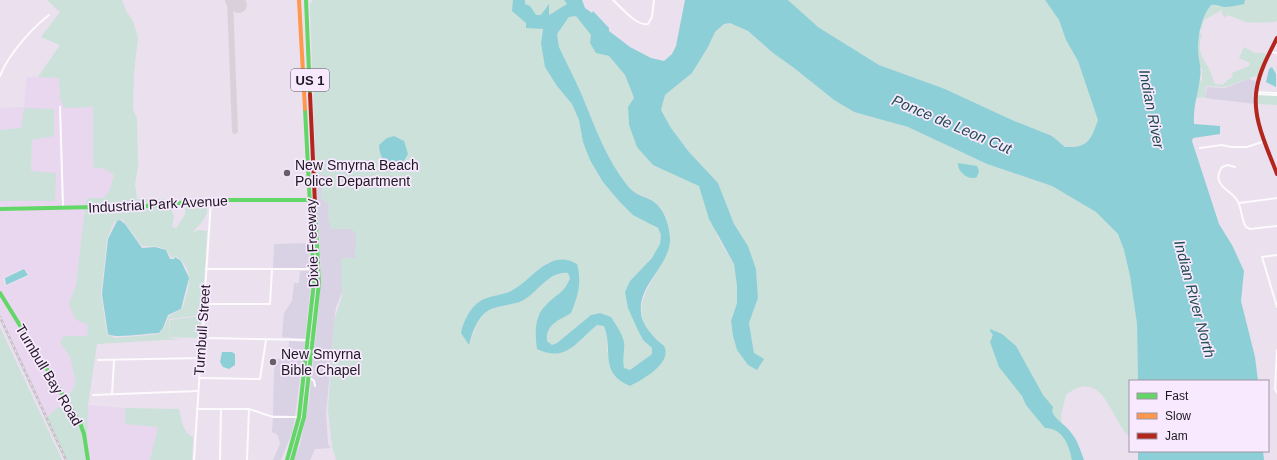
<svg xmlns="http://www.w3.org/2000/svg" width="1277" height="460" font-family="Arial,sans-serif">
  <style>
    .commercial { fill: #d8d2e4 }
    .built { fill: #e8d7ef; fill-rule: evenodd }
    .green { fill: #cbe1d9; fill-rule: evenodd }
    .water { fill: #8dcfd7 }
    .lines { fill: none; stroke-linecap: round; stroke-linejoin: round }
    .taxiway { stroke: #d8d1da; stroke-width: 6 }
    .runway { stroke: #d8d1da; stroke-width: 16 }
    .street { stroke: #fcfafc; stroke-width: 2 }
    .fast { stroke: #63d668; stroke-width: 4 }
    .slow { stroke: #ff974d; stroke-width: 4 }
    .jam { stroke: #b3261e; stroke-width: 4 }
    .rail-casing { stroke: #c5c2c6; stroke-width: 2.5 }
    .rail { stroke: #f8e9fe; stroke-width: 1; stroke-dasharray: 3; stroke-linecap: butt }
    .poi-dot { fill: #665e69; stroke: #f8e9fe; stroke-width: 1.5 }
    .labels { text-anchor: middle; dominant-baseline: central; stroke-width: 3.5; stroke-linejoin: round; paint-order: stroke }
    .shield { fill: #f8e9fe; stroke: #605763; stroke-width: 1 }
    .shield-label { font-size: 13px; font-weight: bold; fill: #1f1821 }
    .poi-label { font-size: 14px; fill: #1f1821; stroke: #f8e9fe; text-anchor: start }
    .street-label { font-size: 14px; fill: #1f1821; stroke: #f8e9fe }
    .water-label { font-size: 15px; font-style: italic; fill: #204d50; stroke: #f8e9fe }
  </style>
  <rect width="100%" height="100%" fill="#eae0ee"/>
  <g class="commercial">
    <polygon points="1249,79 1258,82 1255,104 1205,98 1207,87 1225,88"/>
    <polygon points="316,174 328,175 328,183 323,184 321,198 329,204 328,215 331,229 353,229 357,236 356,258 336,307 335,315 326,414 328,444 331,448 315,449 310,460 293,460 300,445 309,401 319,304 321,274"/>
    <polygon points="309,243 310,268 273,268 274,244"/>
    <polygon points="300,271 311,271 312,273 305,339 282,337 284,313 292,301 294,283 299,283"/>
    <polygon points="289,341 305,342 295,416 273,415 274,370 278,359 288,359"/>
    <polygon points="273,418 295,418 292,433 281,460 273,460 280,444 278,435 272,432"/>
  </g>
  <g class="built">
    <polygon points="27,77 59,77 60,99 93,107 93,166 105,169 114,175 109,192 104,198 87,198 85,206 64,206 61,105 59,106 62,206 0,208 0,153 1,201 31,171 32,140 21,128 0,130 0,108 24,107"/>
    <path d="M85,208L76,285L69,304L88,325L87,336H64L70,356L76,383L67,399L0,291V211ZM24,268L29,273L28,276L7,286H5L3,281L4,277Z"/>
    <polygon points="0,295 65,401 45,419 0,321"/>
    <polygon points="88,405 125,408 126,424 158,427 150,460 89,460 87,447"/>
  </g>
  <g class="green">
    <polygon points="47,0 122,0 126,11 133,21 138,38 134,72 133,109 137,119 138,167 135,184 137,199 167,199 169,203 85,206 87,198 104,198 109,192 114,175 105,169 93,167 93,107 65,108 60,99 59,78 38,77 60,45 41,37 60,12"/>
    <path d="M313,0H564L568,4L550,14L543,24L541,43L557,86L572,104L579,120L583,142L653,226C678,237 639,272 630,281L643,340L652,348V354L630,370L623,368L622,359L624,344L600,313L591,315L557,343L552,345L547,341C547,328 553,320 565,316L580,276L549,262C534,273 521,287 503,295C496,298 487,298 479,302L469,344C474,333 477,317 489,310C495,306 513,305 522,301C538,293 548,271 568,273L570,278C563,298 554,294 545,306C542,310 540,316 538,321L548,354L587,333L597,325L604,326L608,338L607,352L630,386L664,346C626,315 644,296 662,262C666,255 671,245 670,236C669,223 664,208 652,200C642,194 635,196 627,185C606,159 594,124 581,93C574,77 566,62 559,47L557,34L569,17L576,16L587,28L604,55L609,56L625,75L634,99L628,107L629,125L688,179L699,185L718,238L734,264L737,286V303L731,321L733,336L737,350L748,365L757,369L749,323L758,298L756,269L748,246L734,224L718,183L689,152L671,128L661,110L665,95L692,73L708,47L715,32L724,24L730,23L748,31L773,53L794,68L834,100L854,112L908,127L987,164L1052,186L1096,212L1118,234L1124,250L1130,276L1137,324L1138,381H1130V437C1110,421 1104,365 1066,395L1061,415L1062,424L1076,439L1084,460H336L332,446L328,410L334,321L342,296L341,258H355L356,235L352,229H331L328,215L329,204L321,198L322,186L328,183V176L316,174L310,4Z"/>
    <path d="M788,0H1045L1059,20L1066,40L1078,61L1099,120C1090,141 1088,147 1065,147L1052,136L1012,120L945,89L879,65L818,27Z"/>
    <path d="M1244,0H1277V21C1274,23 1250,23 1245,22C1239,19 1234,17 1227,15L1226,18L1222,14V10L1204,20L1201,30L1199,29C1202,20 1204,9 1213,3Z"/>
    <path d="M1199,33L1202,34C1197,48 1201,56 1208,67C1211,71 1212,78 1215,84L1223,85L1227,80L1233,77L1232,73L1249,66L1250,63L1239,58L1244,47L1255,53H1265L1266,56L1259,75L1225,87L1206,86L1205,97L1196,98L1199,82L1202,80V68H1198L1196,51Z"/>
    <polygon points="1258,91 1277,92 1277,105 1257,104"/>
    <polygon points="24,108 54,109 54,136 32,140 31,171 56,173 55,201 0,201 0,130 21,128"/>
    <path d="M205,204C212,214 200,224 193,232L199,230L207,231L202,315L169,319V338L182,339L97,344L88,405L87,447C85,428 77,415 67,399L76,383L70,356L60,343L64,336H87L88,325L75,319L69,304L76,285L85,208L170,205L174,217L172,227L176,228L185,215L186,205ZM122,219L142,246C153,246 168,245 171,258L176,256C196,270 189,289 182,309L169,316L164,328L159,334L115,338L107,334L101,294L107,239L114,222Z"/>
    <polygon points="202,316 201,338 169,337 170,320"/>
    <polygon points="0,327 62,460 0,460"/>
    <polygon points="65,401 83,434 86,460 65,460 45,419"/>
    <path d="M125,408L179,409C182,420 182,432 193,437L192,460H150L158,427L125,424Z"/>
  </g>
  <g class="water">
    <path d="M513,0H525V4L530,6L536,15H541L549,4V15L567,4L564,0H582L585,8L592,13L593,11L609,28V31L630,47L651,58L664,61L672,54L676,46L685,0H788L818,27L879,65L945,89L1012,120L1052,136L1065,147C1088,148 1091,140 1098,120L1078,61L1066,40L1059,20L1045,0H1245L1244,4C1238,5 1230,7 1224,7C1219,6 1217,4 1211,5C1201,17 1198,35 1198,49C1198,59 1202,68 1200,78C1198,95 1193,106 1194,124L1220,126V134L1193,138L1192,141L1219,224L1232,245L1244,271L1241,301L1255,357L1258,381H1138L1137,324L1130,276L1124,250L1118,234L1096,212L1052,186L987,164L908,127L854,112L834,100L794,68L773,53L748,31L730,23L724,24L715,32L708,47L692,73L665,95L661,110L671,128L689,152L718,183L734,224L748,246L756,269L758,298L749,323L754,353L764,359L757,370L748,365L737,350L733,336L731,321L737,303V286L734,264L709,219L699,186L653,165L637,147L629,125L628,107L634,98L625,75L609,56L596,53L590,43L591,35L576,16L569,17L557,34L559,47C566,62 574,77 581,93C594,124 606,159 627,185C634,194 640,195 649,199C663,205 669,223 670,237C672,264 638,284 641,312C641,322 650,333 657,340C659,342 662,344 664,346C673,363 642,380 630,386C598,372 614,351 604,326L597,325C576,342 566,363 537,349C535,335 534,316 546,305C556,294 564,294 570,278L568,273C548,271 538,293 522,301C513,305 495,306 489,310C477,317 472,333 469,345L461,333C463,322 470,308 479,302C488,295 501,296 511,291C533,280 549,248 577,264C582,282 578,296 571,313C558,321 546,324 547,341L552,345L557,343L591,315L600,313L611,317C616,325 622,333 624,342C625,350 622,359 624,368L630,370L652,354V348L643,340L636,326L628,308L625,292L630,281L652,258L660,244L661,235L658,228L633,215L619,201L603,182L590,160L583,142L579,120L572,104L557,86L545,67L541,43L543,29L526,28V23L512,11Z"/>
    <polygon points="1272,67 1276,74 1276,87 1266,82 1269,69"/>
    <path d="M394,136L404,141L408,154L402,164C386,168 380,160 379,145L387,138Z"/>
    <path d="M958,163L977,166L979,171L977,177C969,181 957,172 958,163Z"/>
    <path d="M120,220L125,224L142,248L155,247L166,250L170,259H174L175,257L181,261L189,278L181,309L168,315L163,328L159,333C147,333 116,339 108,334L102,294L108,239L117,221Z"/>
    <polygon points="24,269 28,275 6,285 5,278"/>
    <path d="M990,329L1002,334L1016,346L1043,395L1053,407L1052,411C1055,420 1063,423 1069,430C1077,439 1080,449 1084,460H1072C1069,445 1063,428 1045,428L1026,405L1022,396L999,367L990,342L993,335L990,331Z"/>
    <polygon points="222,352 232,352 235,354 235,365 229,369 223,367 220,362"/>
    <polygon points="1138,451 1263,451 1264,460 1138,460"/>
  </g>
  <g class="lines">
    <polyline class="taxiway" points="230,0 235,131"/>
    <polyline class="runway" points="233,0 239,5"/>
    <g class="street">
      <path d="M613,0C622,8 636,26 648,24L652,17L654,0"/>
      <polyline points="1271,52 1277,53"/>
      <path d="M0,76C8,55 31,29 49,15"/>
      <polyline points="1257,92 1277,93"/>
      <polyline points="1256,94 1277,95"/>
      <polyline points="60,107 63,207"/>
      <polyline points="1200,148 1222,145 1231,147 1247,147 1265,141"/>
      <path d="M1235,167L1228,165L1222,167C1210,185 1231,190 1237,200C1242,208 1241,219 1246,227L1250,229L1277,226"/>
      <polyline points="1239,203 1277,198"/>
      <polyline points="1277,255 1262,257 1277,307"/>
      <polyline points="206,269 319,269"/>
      <polyline points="204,304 270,304 272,270"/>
      <polyline points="202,338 313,340"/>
      <polyline points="1277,350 1275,389 1277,393"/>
      <polyline points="98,360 200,358"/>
      <polyline points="309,377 314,381 315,386"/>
      <polyline points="199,378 260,379 266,340"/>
      <polyline points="112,394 114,360"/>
      <polyline points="93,395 198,391"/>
      <polyline points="197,409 249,409 273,417 304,417"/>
      <polyline points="194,460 211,200"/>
      <polyline points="220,460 221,409"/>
      <polyline points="247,460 249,409"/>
    </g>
    <g class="fast">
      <polyline points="306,0 310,94"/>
      <polyline points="0,209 146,206 211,200 315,200"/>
      <polyline points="0,293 80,423 84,434 88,460"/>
      <polyline points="287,460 299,417 314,282 305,109"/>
      <polyline points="292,460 304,417 319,283 315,204"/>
    </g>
    <polyline class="slow" points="299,0 305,109"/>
    <g class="jam">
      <path d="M1277,38C1269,54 1260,70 1257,87C1251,117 1267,147 1277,174"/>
      <polyline points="310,94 315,204"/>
    </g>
    <defs>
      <polyline id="rail" points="0,317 66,460"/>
    </defs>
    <use href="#rail" class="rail-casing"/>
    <use href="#rail" class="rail"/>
  </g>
  <g class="poi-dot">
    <circle cx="287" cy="173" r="4"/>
    <circle cx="273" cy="362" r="4"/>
  </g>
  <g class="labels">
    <rect class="shield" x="291" y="69" width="38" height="22" rx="3"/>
    <g class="shield-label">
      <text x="310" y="80">US 1</text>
    </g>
    <g class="poi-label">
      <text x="295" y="165">New Smyrna Beach<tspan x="295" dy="16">Police Department</tspan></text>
      <text x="281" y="354">New Smyrna<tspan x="281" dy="16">Bible Chapel</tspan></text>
    </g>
    <g class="street-label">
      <text transform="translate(158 204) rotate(-3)">Industrial Park Avenue</text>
      <text transform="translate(312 243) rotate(-92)">Dixie Freeway</text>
      <text transform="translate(202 330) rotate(-86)">Turnbull Street</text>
      <text transform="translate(49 375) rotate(59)">Turnbull Bay Road</text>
    </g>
    <g class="water-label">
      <text transform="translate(1152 109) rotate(79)">Indian River</text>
      <text transform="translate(952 124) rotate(23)">Ponce de Leon Cut</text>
      <text transform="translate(1195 299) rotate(75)">Indian River North</text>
    </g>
  </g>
  <rect x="1129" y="380" width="140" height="72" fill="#f8e9fe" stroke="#a195a6"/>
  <rect x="1137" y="393" width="20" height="6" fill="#63d668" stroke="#a195a6"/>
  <text x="1165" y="400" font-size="12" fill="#1f1821">Fast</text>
  <rect x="1137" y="413" width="20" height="6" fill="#ff974d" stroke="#a195a6"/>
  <text x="1165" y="420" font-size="12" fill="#1f1821">Slow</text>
  <rect x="1137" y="433" width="20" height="6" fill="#b3261e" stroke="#a195a6"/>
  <text x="1165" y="440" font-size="12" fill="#1f1821">Jam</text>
</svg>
